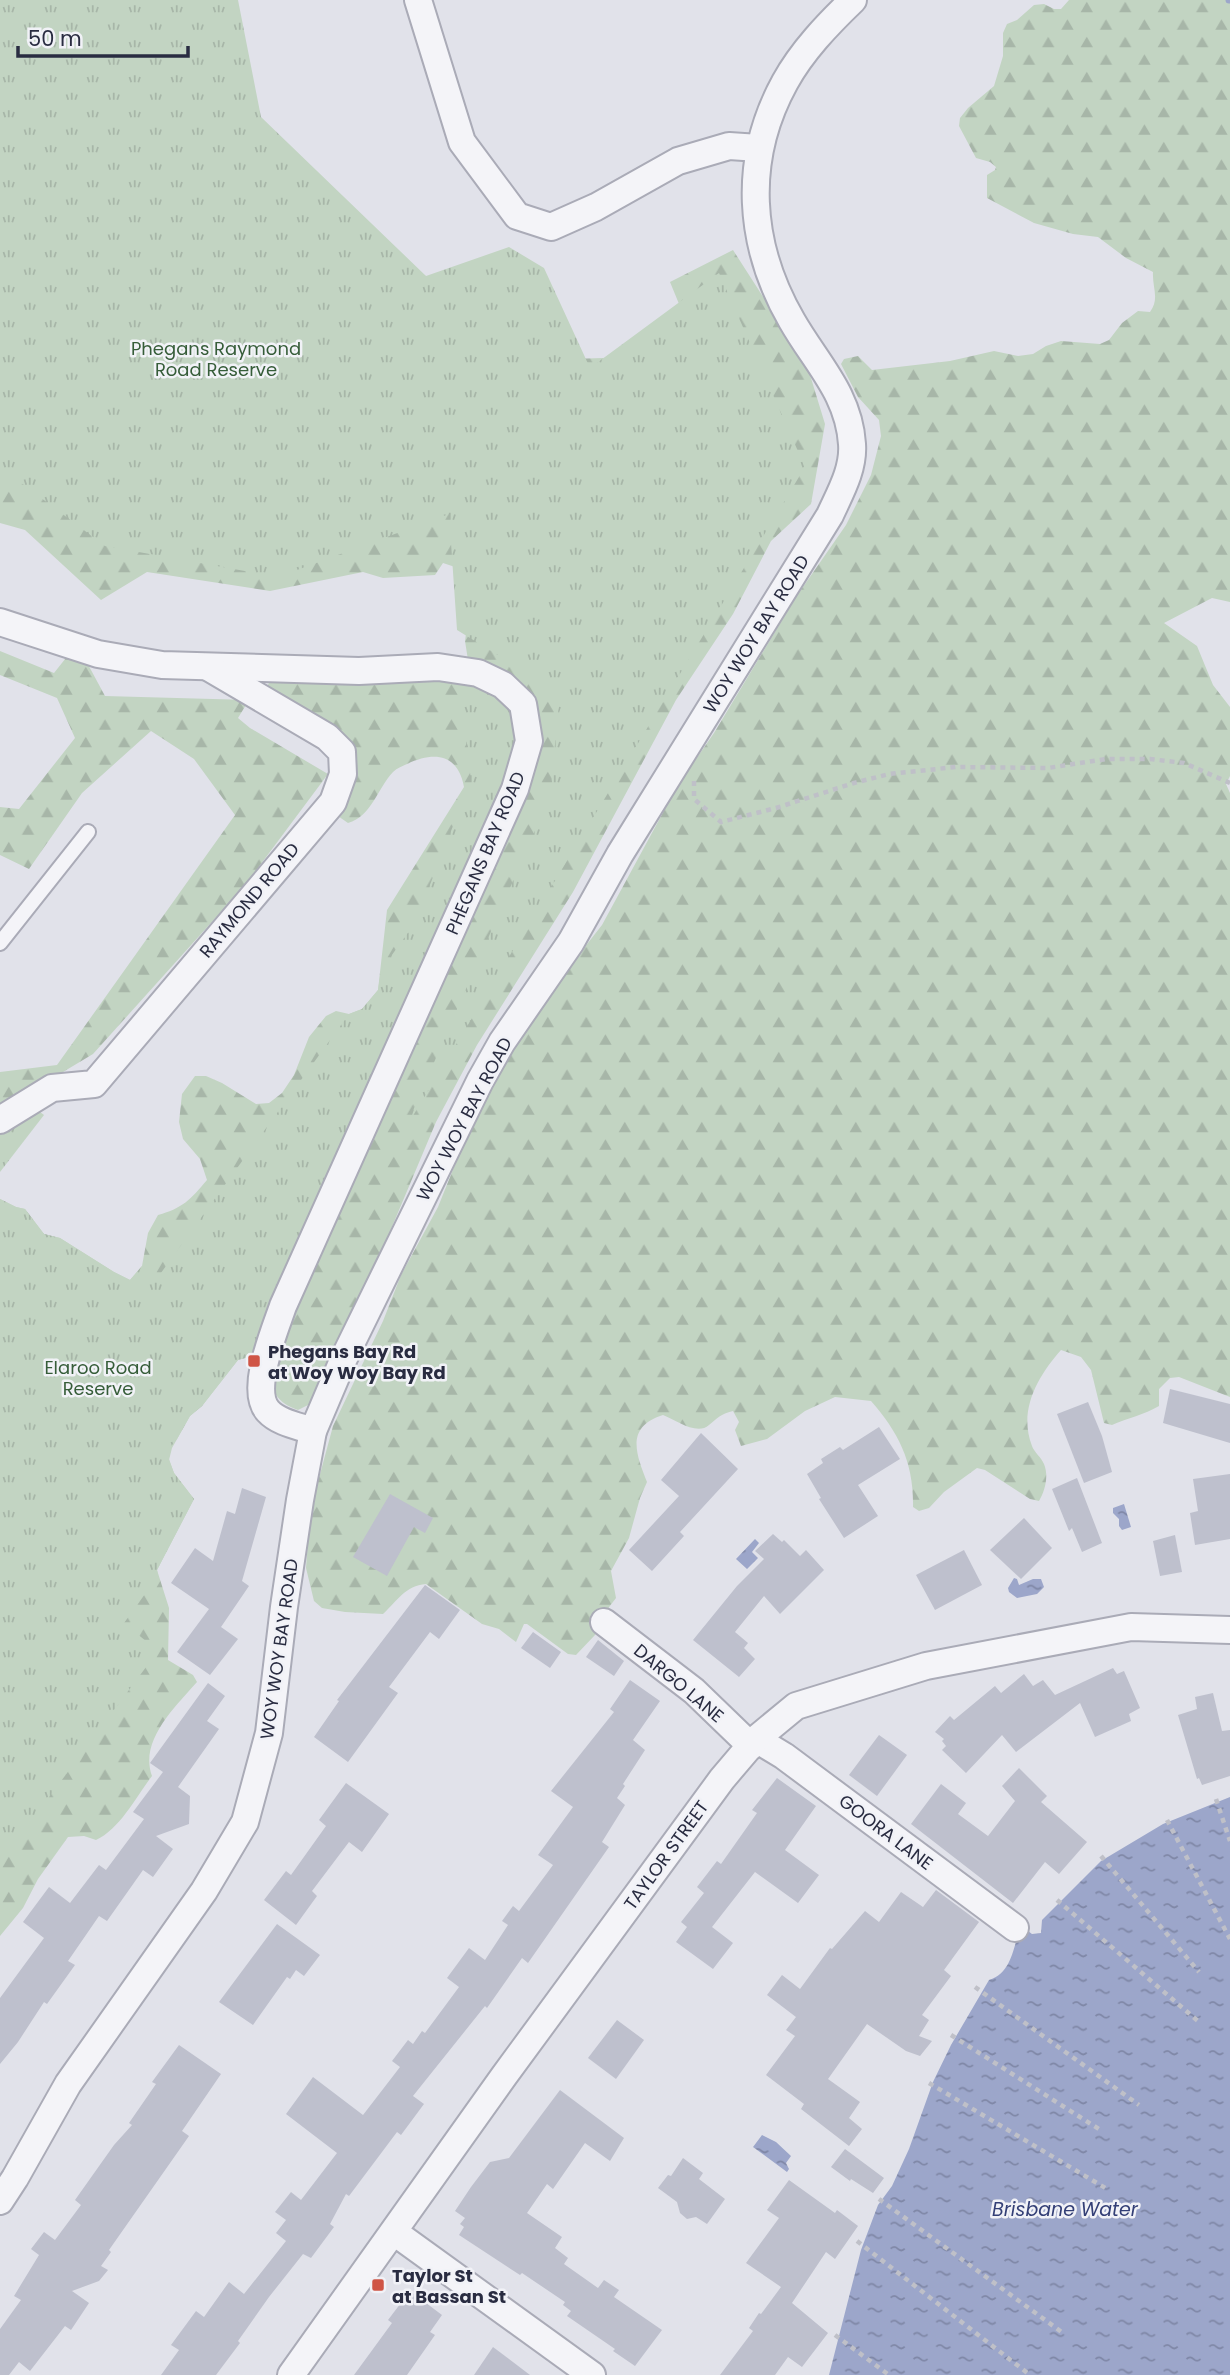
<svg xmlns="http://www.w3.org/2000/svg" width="1230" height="2375" font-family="Poppins,sans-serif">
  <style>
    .forest { fill: url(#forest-firs) }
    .park { fill: url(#park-tufts) }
    .water { fill: url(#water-ripples) }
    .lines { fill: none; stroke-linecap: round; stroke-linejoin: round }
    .stream { stroke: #9ca6ca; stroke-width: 7 }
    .building { fill: #bec0cd }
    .lane-casing { stroke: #aaabb7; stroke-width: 18 }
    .street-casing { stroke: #aaabb7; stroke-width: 30 }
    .path { stroke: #bfc0c8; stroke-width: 4.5; stroke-dasharray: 5 5; stroke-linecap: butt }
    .lane { stroke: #f4f4f8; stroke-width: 14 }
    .street { stroke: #f4f4f8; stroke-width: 26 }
    .poi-dot { fill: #cf5546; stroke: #f1f2f7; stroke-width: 2.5 }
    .labels { text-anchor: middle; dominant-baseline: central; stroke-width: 5; stroke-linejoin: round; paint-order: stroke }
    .park-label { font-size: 18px; fill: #365d39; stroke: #f1f2f7 }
    .street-label { font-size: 18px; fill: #292c41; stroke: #f1f2f7 }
    .poi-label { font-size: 18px; font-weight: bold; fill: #292c41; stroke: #f1f2f7; text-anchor: start }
    .water-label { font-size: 19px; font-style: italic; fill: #333f76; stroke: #f1f2f7 }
  </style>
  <defs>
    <pattern id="forest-firs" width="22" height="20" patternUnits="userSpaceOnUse" patternTransform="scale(1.75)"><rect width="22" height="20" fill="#c2d4c2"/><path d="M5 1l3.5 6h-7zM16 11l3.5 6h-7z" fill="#a7b6a8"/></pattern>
    <pattern id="park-tufts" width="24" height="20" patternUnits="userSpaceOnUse" patternTransform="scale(1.75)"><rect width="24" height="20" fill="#c2d4c2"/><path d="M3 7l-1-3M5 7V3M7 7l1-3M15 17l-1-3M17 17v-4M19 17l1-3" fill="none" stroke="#a7b6a8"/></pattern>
    <pattern id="water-ripples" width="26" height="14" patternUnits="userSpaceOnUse" patternTransform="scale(1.75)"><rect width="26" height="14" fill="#9ca6ca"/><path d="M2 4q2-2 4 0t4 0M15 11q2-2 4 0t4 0" fill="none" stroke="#7f87a6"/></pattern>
  </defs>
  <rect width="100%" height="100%" fill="#e1e2ea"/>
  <g class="forest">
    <path d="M0,0H150L120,125L379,241L538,360L700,355L670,282L733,250L807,365L825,424L811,504L771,541L733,614L676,700L573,892L477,1045L436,1122L373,1272L360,1292L354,1314L310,1404L298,1410C270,1400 270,1384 273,1358L477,897L468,660L465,641L472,591L461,569L443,563L435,575L383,578L363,572L270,591L147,572L101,600L25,530L0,523Z"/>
    <path d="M1069,0H1230V602L1212,598L1164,623L1197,646L1213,685L1230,707V776L1226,784L1230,793V1397L1179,1377L1170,1378L1159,1389V1406C1144,1415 1128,1418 1112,1425L1104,1423L1091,1370L1081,1357L1061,1350C1038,1376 1018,1410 1032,1446C1034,1452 1041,1457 1044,1464C1049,1476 1045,1491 1039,1501L1030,1499L985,1470L977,1468L944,1492L929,1508L919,1511L913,1507C914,1463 899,1433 871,1401L835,1397L805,1411L767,1439L741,1446L735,1430L739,1422L733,1411C720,1414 718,1418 709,1425C697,1436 676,1420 663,1415C625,1427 636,1454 647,1482L640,1498L629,1538L611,1571L616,1598L603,1615L595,1635L576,1655L568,1654L527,1624H524L516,1642L499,1629L482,1624L426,1584C405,1586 398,1600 383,1614L345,1612L322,1608L314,1601L306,1568L308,1541L316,1489L333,1426L383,1321L401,1275L438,1207L470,1127L500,1067L573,962L602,925L678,785L714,733L796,597L846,525L871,475L881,436L879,420L858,397L841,364L844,359L858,356L872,370L950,361L994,351L1018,356L1033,354L1046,346L1061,341L1100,344L1109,340L1122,323L1138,311L1150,312C1160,299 1152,287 1153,272L1126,258L1098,237L1073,234L1034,223L987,198V175L995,170L996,167L990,162L976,158L959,126L960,118L968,108L994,86L1003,56V33L1007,24L1017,20L1034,5L1044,4L1054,9H1061Z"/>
    <polygon points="77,644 105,696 249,700 238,718 250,728 328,774 246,884 93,1054 18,1099 0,1105 0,1072 57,1065 235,815 194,759 151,731 82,793 29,869 0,855 0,807 19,809 75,738 57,698 0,675 0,651 54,673"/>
    <path d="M448,677L515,707L265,1337L249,1357L238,1360L202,1406L190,1416L172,1448L169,1460L174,1473L194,1499L157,1570L169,1608L168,1660L193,1675L197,1682C175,1707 139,1741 152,1776C136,1797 120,1829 96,1840L84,1836L68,1837L38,1879L23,1908L0,1936V1199L16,1207L25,1209L44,1234L60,1238L114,1272L130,1280L142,1266L148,1233L158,1215C183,1208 190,1200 207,1180L200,1159L183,1139L179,1122L182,1094L195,1076H206L222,1083L256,1104L269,1103L282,1093L294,1075L309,1037L326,1016L336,1011L349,1014L362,1009L378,990L387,910L464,787C458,754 435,751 407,764C403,766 397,768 393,772C377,789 372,816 348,823L335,814L353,765L265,690L269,683Z"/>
  </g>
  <g class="park">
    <polygon points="0,0 238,0 261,117 426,276 509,247 544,268 590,368 719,273 805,467 405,1129 550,796 560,693 457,630 449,514 278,577 105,546 0,467"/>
    <polygon points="458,679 477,682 515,707 521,739 508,785 265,1337 249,1357 238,1360 202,1406 190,1416 177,1439 164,1455 169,1459 174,1473 194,1499 157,1570 158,1576 124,1623 158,1651 0,1863 0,1199 16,1207 25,1209 44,1234 60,1238 114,1272 130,1280 142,1266 158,1277 349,1014 362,1009 378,990 381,970 415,923 471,780"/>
    <polygon points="36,1109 44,1115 0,1172 0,1132"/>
  </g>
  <g class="water">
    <polygon points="1124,1504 1131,1527 1122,1530 1119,1526 1119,1519 1113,1513 1113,1508"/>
    <polygon points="755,1539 759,1543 752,1552 758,1558 747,1569 736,1559"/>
    <polygon points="1014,1578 1017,1579 1019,1585 1033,1579 1041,1579 1044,1587 1037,1594 1017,1598 1009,1592 1008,1588"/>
    <path d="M1230,1797V2375H829L861,2250L878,2205L892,2186L909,2149L933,2082L951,2045L989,1980C1008,1974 1012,1956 1017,1938L1028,1931L1032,1934L1041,1933L1042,1920L1101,1861L1163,1824Z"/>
    <polygon points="762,2135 776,2142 791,2156 786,2163 789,2169 787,2172 753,2147"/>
  </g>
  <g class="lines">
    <polyline class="stream" points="1229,0 1230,0"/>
  </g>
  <g class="building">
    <polygon points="1170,1389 1230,1404 1230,1443 1163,1423"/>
    <polygon points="1088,1402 1102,1436 1112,1472 1084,1483 1057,1414"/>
    <polygon points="879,1427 900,1459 858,1485 878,1516 844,1538 819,1499 821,1498 807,1474 823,1463 821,1459 840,1447 843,1450"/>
    <polygon points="701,1433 738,1469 680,1532 684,1536 652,1571 629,1550 679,1496 661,1480"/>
    <polygon points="1230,1474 1230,1539 1195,1545 1190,1513 1198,1511 1193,1479"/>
    <polygon points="1077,1478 1102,1543 1082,1552 1072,1528 1069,1531 1052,1489"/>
    <polygon points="242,1488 266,1497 242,1581 249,1586 221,1627 238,1639 210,1675 177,1652 209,1609 171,1583 195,1548 213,1561 227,1511 235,1514"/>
    <polygon points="390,1494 433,1518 425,1533 414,1527 387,1576 353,1557"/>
    <polygon points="1024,1518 1052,1548 1021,1579 990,1550"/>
    <polygon points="773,1534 782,1542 784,1540 800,1556 806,1550 824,1570 780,1614 764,1596 735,1632 748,1643 744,1648 755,1659 739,1677 693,1640 737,1586 764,1559 755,1551"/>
    <polygon points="1175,1535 1182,1572 1160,1576 1153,1541"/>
    <polygon points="964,1550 982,1585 935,1610 916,1575"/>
    <polygon points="425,1585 460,1610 439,1639 430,1632 389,1687 398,1693 348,1762 314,1737 339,1701 337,1700"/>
    <polygon points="533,1632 561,1652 550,1668 521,1648"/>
    <polygon points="598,1640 624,1661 614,1676 586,1657"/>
    <polygon points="1113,1668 1117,1674 1124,1671 1140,1708 1129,1714 1131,1721 1095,1737 1080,1703 1016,1752 1002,1735 966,1773 942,1750 946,1746 942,1741 944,1739 935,1732 950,1716 954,1720 995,1686 1001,1693 1024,1674 1033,1686 1043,1680 1055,1695"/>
    <polygon points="630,1680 660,1701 633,1740 645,1750 623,1784 625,1786 617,1798 625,1805 602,1842 609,1847 528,1963 522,1958 487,2008 485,2006 413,2096 424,2104 401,2135 397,2132 349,2196 346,2194 330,2224 334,2227 311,2258 303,2254 269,2297 238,2341 240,2343 216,2375 161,2375 179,2350 171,2345 196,2311 204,2317 229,2282 244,2294 286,2241 276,2233 286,2220 275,2212 291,2192 301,2200 337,2153 286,2114 313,2077 363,2115 400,2067 392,2061 408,2040 413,2044 422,2031 425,2033 459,1987 447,1978 469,1948 485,1960 508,1925 502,1921 513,1906 519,1911 553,1865 538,1855 573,1807 551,1791 614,1712 610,1709"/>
    <polygon points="208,1683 225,1696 207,1721 219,1729 178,1787 190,1796 189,1824 156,1836 173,1849 153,1877 143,1870 107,1921 99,1916 68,1961 75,1965 47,2004 44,2002 18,2042 0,2064 0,1998 44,1938 23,1922 49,1887 70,1903 99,1865 106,1870 144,1819 133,1812 163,1772 150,1763"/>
    <polygon points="1213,1693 1222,1731 1230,1730 1230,1776 1202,1785 1199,1778 1197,1779 1178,1715 1197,1709 1195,1697"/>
    <polygon points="879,1735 907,1755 877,1796 849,1775"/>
    <polygon points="1019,1768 1047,1796 1041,1802 1087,1842 1059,1874 1045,1862 1013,1903 911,1824 941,1784 966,1803 958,1814 988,1836 1015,1801 1002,1786"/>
    <polygon points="777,1778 816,1806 785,1850 819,1875 798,1903 755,1872 712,1927 733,1943 713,1969 676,1942 687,1927 681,1922 704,1893 697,1887 717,1861 721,1864 757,1813 752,1810"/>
    <polygon points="346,1783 389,1814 362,1852 349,1842 312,1891 317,1896 296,1925 264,1900 286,1871 291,1875 326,1826 319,1820"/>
    <polygon points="936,1890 979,1922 944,1970 951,1976 922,2015 929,2020 919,2036 932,2041 920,2056 906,2051 867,2024 828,2079 860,2102 849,2118 862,2129 849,2146 801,2109 804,2104 766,2075 795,2036 786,2030 796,2017 767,1995 782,1975 800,1989 830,1948 832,1949 865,1911 879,1922 901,1892 923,1907"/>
    <polygon points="277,1924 320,1955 304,1976 296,1970 290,1979 287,1977 253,2025 219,2002"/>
    <polygon points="617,2020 644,2040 616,2079 588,2058"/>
    <polygon points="179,2045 221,2074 182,2131 189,2136 109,2250 111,2252 101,2266 108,2270 99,2281 72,2291 89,2303 71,2330 65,2326 30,2371 19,2362 9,2375 0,2375 0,2329 21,2300 14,2296 39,2255 31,2249 44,2232 55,2240 81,2205 75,2200 114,2145 132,2125 129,2123 156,2084 152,2082"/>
    <polygon points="560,2090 624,2138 610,2161 585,2143 553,2189 547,2184 527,2213 562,2237 555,2248 568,2258 564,2264 598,2288 604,2280 619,2290 614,2297 662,2330 635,2366 613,2351 615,2349 567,2316 571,2311 563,2305 565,2302 522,2273 520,2275 459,2235 464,2227 460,2224 465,2218 455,2211 471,2187 490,2162 509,2158"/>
    <polygon points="845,2149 884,2178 873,2193 851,2179 850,2181 831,2167"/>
    <polygon points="683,2158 703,2173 699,2179 725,2199 707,2224 696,2217 687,2219 680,2213 677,2202 658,2188 668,2175 671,2176"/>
    <polygon points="789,2180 835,2213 837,2210 858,2226 835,2259 826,2252 792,2303 828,2333 802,2367 788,2357 775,2375 720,2375 753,2331 749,2328 759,2313 761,2314 781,2287 746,2263 779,2218 767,2210"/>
    <polygon points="410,2291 442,2315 430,2332 435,2335 407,2375 354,2375 392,2323 388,2320"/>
    <polygon points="493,2347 530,2375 474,2375"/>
  </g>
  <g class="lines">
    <defs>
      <polyline id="lane" points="0,943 88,832"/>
      <g id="street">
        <polyline points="418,0 462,142 517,216 551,227 596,207 678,161 729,146 759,148"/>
        <path d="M0,622L98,654L162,665L359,671L438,667L478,673L503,685L523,704L529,741L515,789L283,1306C275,1330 249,1390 268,1411C279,1423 299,1426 313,1431"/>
        <polyline points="0,1120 52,1088 94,1084 333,802 343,774 342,752 327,737 208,667"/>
        <polyline points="604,1622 694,1691 751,1746"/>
        <polyline points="756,1739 784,1756 1015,1928"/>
        <path d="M0,2201L15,2178L68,2084L204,1891L245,1822L269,1733L284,1607L300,1500L313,1431L344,1358L480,1081L502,1042L571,942L620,854L830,515C840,493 854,469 852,444C849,394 816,363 792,321C748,245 742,160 785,82C802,51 828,24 853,0"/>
        <polyline points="394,2232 592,2375"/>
        <polyline points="291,2375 504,2076 722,1779 756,1739 796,1706 926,1666 1131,1627 1230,1630"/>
      </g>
    </defs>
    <use href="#lane" class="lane-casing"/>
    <use href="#street" class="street-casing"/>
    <g class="path">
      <polyline points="694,781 694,799 721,822 776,808 854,783 889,774 956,767 1048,768 1106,759 1150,759 1184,763 1230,783"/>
      <polyline points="1216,1799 1230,1841"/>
      <polyline points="1167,1820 1230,1939"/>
      <polyline points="1101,1856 1199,1972"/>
      <polyline points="1057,1900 1199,2022"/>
      <polyline points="975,1987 1139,2105"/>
      <polyline points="951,2035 1102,2131"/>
      <polyline points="929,2083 1107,2189"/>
      <polyline points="879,2199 1063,2333"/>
      <polyline points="857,2241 1030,2375"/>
      <polyline points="835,2335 889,2375"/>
    </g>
    <use href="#lane" class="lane"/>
    <use href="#street" class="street"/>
  </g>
  <g class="poi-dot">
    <rect x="247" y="1354" width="14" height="14" rx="3.5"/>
    <rect x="371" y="2278" width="14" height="14" rx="3.5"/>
  </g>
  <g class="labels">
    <g class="park-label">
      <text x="216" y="348">Phegans Raymond<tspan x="216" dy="21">Road Reserve</tspan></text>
      <text x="98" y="1367">Elaroo Road<tspan x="98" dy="21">Reserve</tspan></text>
    </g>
    <g class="street-label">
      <text transform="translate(756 634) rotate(-58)">WOY WOY BAY ROAD</text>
      <text transform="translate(485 853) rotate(-67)">PHEGANS BAY ROAD</text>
      <text transform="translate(249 900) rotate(-50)">RAYMOND ROAD</text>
      <text transform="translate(464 1119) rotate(-62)">WOY WOY BAY ROAD</text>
      <text transform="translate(279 1649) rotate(-82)">WOY WOY BAY ROAD</text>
      <text transform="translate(679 1683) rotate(40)">DARGO LANE</text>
      <text transform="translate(886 1832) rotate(37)">GOORA LANE</text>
      <text transform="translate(666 1855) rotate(-54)">TAYLOR STREET</text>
    </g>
    <g class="poi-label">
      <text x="268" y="1351">Phegans Bay Rd<tspan x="268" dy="21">at Woy Woy Bay Rd</tspan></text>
      <text x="392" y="2275">Taylor St<tspan x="392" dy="21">at Bassan St</tspan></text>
    </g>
    <g class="water-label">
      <text x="1065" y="2209">Brisbane Water</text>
    </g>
  </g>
  <path d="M18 46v10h170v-10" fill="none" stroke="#292c41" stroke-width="3.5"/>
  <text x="28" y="46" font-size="21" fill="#292c41" stroke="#f1f2f7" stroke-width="5" paint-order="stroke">50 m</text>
</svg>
